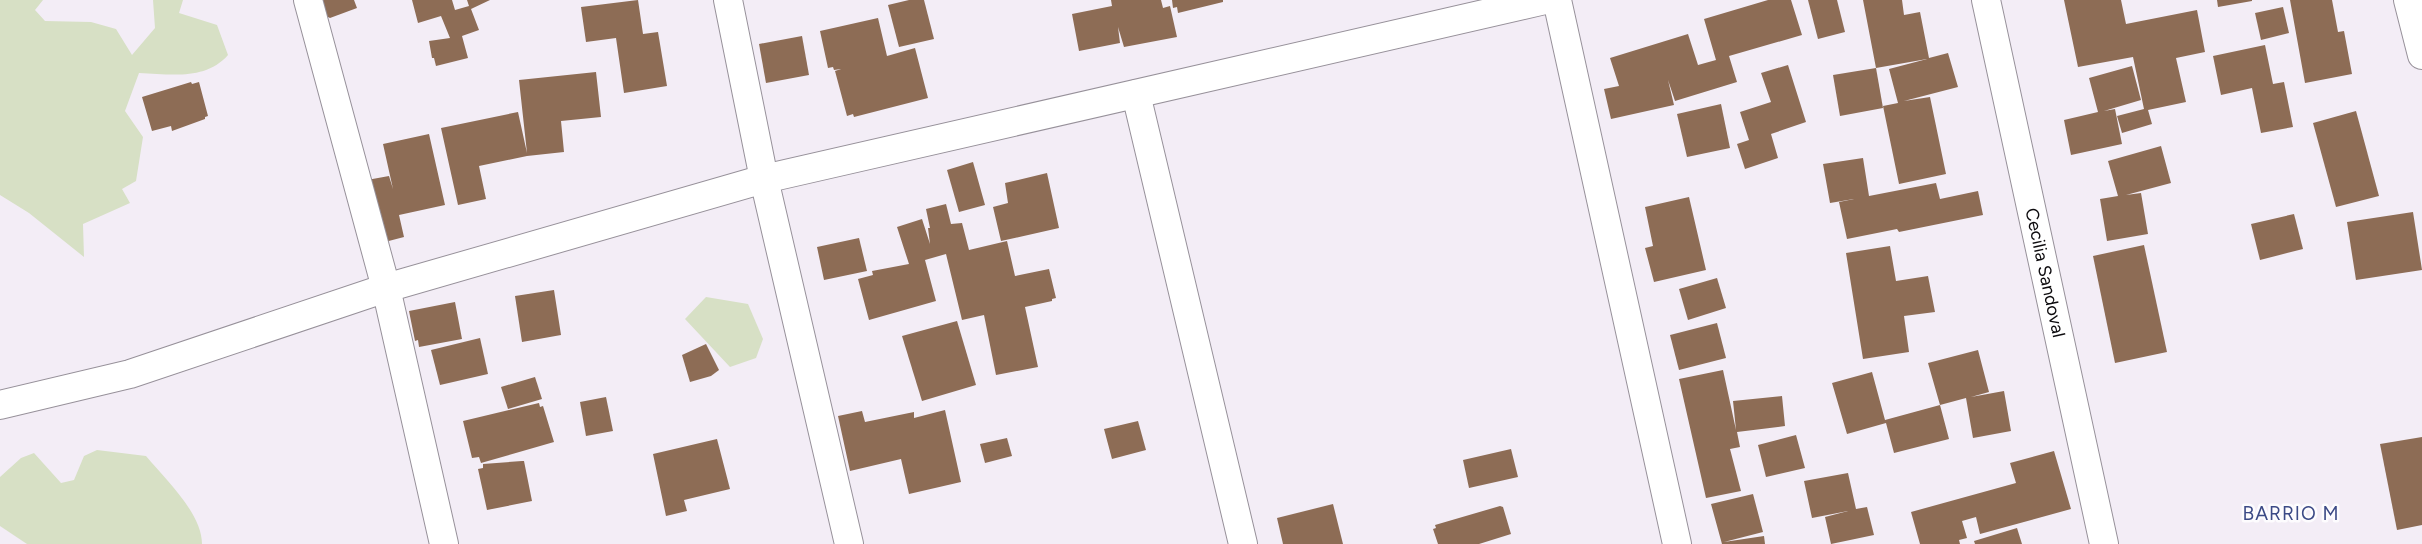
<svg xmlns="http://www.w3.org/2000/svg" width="2422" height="544" font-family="Figtree,sans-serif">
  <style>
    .green { fill: #d7e0c5 }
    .building { fill: #8d6c55 }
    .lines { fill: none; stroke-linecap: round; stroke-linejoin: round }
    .street-casing { stroke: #97919a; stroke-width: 30 }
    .street { stroke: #fff; stroke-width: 28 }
    .labels { text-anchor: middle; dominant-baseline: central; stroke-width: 5; stroke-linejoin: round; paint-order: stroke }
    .street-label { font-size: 18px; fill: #0d0b0e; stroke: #fdfcfe }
    .neighbourhood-label { font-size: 19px; letter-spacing: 1px; fill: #3c4a86; stroke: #fdfcfe }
  </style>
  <rect width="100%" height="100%" fill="#f3edf6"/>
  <g class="green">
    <path d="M0,0H43L35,10L45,21L91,22L116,29L132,55L155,28L153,0H183L179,13L217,25L228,55C205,81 170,74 139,73L125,111L143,137L136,181L122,189L130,203L83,224L84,257L29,213L0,195Z"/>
    <polygon points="706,297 748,304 763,339 756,358 730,367 685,319"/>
    <path d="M97,450L146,456C165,479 202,513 202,544H27L0,526V477L21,458L34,453L61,483L74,480L84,456Z"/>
  </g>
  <g class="building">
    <polygon points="322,0 354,0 357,8 330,18 326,16"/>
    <polygon points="412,0 452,0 455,10 469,6 467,0 490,0 471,9 479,30 462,36 468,58 436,66 434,58 432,58 429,41 450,38 441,16 418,23"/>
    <polygon points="638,0 643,34 658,32 667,86 624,93 616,38 586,42 581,7"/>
    <polygon points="909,0 924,0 934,39 899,47 888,5"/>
    <polygon points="1111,0 1161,0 1163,8 1170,6 1177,37 1124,47 1118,27 1120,43 1079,51 1072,14 1112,6"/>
    <polygon points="1172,0 1223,0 1223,2 1178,13 1177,7 1173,8"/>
    <polygon points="1768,0 1791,0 1802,35 1729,56 1737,82 1675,101 1668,80 1674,105 1611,119 1604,89 1619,86 1610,58 1688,34 1698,65 1716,60 1704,19"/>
    <polygon points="1808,0 1837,0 1845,32 1818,39"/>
    <polygon points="1863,0 1902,0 1904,15 1920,12 1929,58 1948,53 1958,87 1904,101 1930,97 1946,174 1899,184 1883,106 1898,103 1889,69 1927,59 1876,68"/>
    <polygon points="2064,0 2121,0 2126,24 2197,10 2205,52 2176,58 2186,102 2148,110 2152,124 2122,133 2117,116 2144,109 2133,57 2078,67"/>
    <polygon points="2217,0 2252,0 2252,1 2218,7"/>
    <polygon points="2290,0 2332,0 2338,32 2344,31 2352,74 2305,83"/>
    <polygon points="2283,7 2289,33 2261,40 2255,13"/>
    <polygon points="878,18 887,56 915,48 928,98 854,117 853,114 847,116 835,71 841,69 834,70 833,67 828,68 820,31"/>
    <polygon points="802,36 809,75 766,83 759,44"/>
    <polygon points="2265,45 2273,84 2284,82 2293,127 2261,133 2252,88 2221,95 2213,56"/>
    <polygon points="1788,65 1806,122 1771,134 1778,158 1745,169 1737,144 1749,140 1740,112 1771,102 1761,73"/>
    <polygon points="2132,66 2141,100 2104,111 2115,109 2122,144 2071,155 2064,120 2098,112 2089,78"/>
    <polygon points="1876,68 1883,108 1840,116 1833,75"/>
    <polygon points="596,72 601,117 561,121 564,152 527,156 479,166 486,199 458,205 441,128 518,112 527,153 519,80"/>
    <polygon points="191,82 192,84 199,82 208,116 205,117 205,119 172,131 171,126 152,131 142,97"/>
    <polygon points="1721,104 1730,148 1687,157 1677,114"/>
    <polygon points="2356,111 2379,196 2336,207 2313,123"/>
    <polygon points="429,134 445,205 399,215 404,237 381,243 367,180 389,176 393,189 383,144"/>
    <polygon points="2161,146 2171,183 2126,195 2141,193 2148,234 2107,241 2100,199 2118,196 2108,161"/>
    <polygon points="1863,158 1869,196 1936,183 1940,199 1978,191 1983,215 1899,232 1897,229 1847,239 1839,202 1854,199 1830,203 1823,164"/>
    <polygon points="973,162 985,205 959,212 947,170"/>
    <polygon points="1047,173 1059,228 1001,241 993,207 1008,203 1005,183"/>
    <polygon points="1689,197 1706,270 1654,282 1645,248 1653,246 1645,207"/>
    <polygon points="946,204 951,224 962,223 969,250 1007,241 1015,276 1049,269 1056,298 1052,299 1052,301 1025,307 1038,367 996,375 984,315 962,320 946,254 925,260 936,301 869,320 858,279 873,275 872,271 909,264 897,227 922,219 930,244 928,228 930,228 926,209"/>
    <polygon points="2413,212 2422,270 2356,280 2347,222"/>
    <polygon points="2294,214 2303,249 2260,260 2251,224"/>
    <polygon points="859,238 867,271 824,280 817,247"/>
    <polygon points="2144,245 2167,352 2115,363 2093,256"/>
    <polygon points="1890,246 1896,281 1928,276 1935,312 1904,316 1909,352 1863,359 1846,253"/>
    <polygon points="1717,278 1726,308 1688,320 1679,289"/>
    <polygon points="554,290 561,335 522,342 515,296"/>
    <polygon points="455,302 462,339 419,347 418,340 415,341 409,311"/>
    <polygon points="957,321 976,385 922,401 902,336"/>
    <polygon points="1717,323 1726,358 1679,370 1670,335"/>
    <polygon points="480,338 488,374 440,385 431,350"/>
    <polygon points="706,344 719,370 711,376 690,382 682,355"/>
    <polygon points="1978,350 1989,392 1971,397 2004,391 2011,431 1973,438 1966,398 1940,405 1928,363"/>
    <polygon points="1723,370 1736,430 1733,401 1782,396 1785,426 1737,432 1740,447 1730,449 1741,491 1706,498 1679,379"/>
    <polygon points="1872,372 1885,420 1940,405 1949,439 1894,453 1886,423 1847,434 1832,383"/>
    <polygon points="535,377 542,399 508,409 501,387"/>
    <polygon points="606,397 613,431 586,436 580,402"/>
    <polygon points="539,403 540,407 543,406 554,442 481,463 479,457 472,458 463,421"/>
    <polygon points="945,410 961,482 909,494 901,459 850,471 838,416 862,411 865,422 914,412 914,418"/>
    <polygon points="1138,421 1146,450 1112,459 1104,429"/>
    <polygon points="1796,435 1805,468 1766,477 1758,445"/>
    <polygon points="2422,437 2422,525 2397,530 2380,444"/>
    <polygon points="1007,438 1012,456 985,463 980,444"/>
    <polygon points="717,439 730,489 684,500 687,511 666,516 653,454"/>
    <polygon points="1511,449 1518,477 1469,488 1463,460"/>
    <polygon points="2054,451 2071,509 1980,534 1976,517 1962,521 1967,538 1959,540 1960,544 1920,544 1911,512 2016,483 2010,463"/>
    <polygon points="522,461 524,461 532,501 487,510 478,469 483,468 483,464"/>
    <polygon points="1848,473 1856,509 1867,507 1874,535 1831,544 1825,517 1848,511 1812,518 1804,481"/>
    <polygon points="1753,494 1763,532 1724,542 1764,536 1765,544 1722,544 1711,504"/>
    <polygon points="1333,504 1343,544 1283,544 1277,518"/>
    <polygon points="1500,506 1503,507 1511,534 1479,544 1438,544 1433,529 1436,528 1435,525"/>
    <polygon points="2017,528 2022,544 1975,544 1974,541"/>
  </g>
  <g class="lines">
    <defs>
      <g id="street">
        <polyline points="308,0 386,288 444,544"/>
        <polyline points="728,0 764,179 849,544"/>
        <polyline points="1557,0 1677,544"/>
        <path id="s1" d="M1986,0L2104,544"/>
        <polyline points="2408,0 2422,55"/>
        <polyline points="1136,94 1243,544"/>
        <polyline points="0,405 130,374 386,288 764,179 1545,0"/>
      </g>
    </defs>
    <use href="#street" class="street-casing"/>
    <use href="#street" class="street"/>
  </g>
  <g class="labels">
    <g class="street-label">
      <text stroke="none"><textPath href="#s1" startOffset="279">Cecilia Sandoval</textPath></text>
    </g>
    <g class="neighbourhood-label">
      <text x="2291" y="513">BARRIO M</text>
    </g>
  </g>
</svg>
